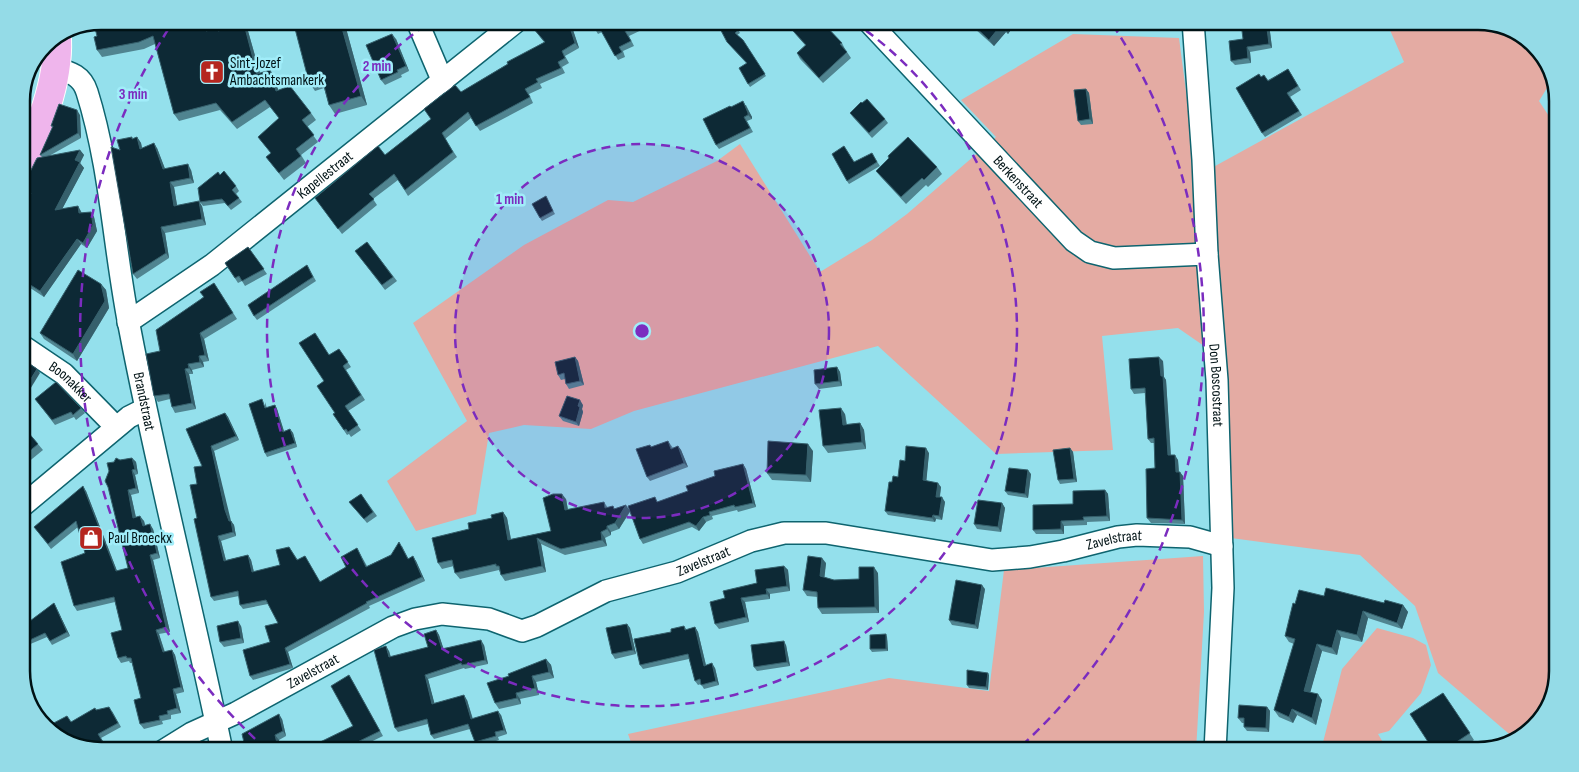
<svg xmlns="http://www.w3.org/2000/svg" width="1579" height="772" font-family="'Sofia Sans Condensed',sans-serif">
  <style>
    .green { fill: #e4aba3 }
    .lines { fill: none; stroke-linecap: round; stroke-linejoin: round }
    .minor-casing { stroke: #0e646f; stroke-width: 24 }
    .major-casing { stroke: #fff; stroke-width: 30 }
    .minor { stroke: #fff; stroke-width: 21 }
    .major { stroke: #efb5ec; stroke-width: 28 }
    .wall { fill: #508490 }
    .shaded-wall { fill: #36606c }
    .building { fill: #0d2935; stroke: #36606c }
    .ring { fill: none; stroke: #7b2cbf; stroke-width: 2.5; stroke-dasharray: 9 6 }
    .labels { text-anchor: middle; dominant-baseline: central; stroke-width: 5; stroke-linejoin: round; paint-order: stroke }
    .poi-label { font-size: 15px; fill: #001215; stroke: #a1edf9; text-anchor: start }
    .street-label { font-size: 15px; fill: #001215; stroke: #a1edf9 }
    .rim { fill: none; stroke: #001215; stroke-width: 2.5 }
    .centre { fill: #7b2cbf; stroke: #a1edf9; stroke-width: 2.5 }
    .ring-label { font-size: 15px; text-anchor: middle; font-weight: bold; fill: #7b2cbf; stroke: #a1edf9; stroke-width: 5; stroke-linejoin: round; paint-order: stroke }
  </style>
  <rect width="100%" height="100%" fill="#94e0ec"/>
  <g class="green">
    <polygon points="1386,21 1478,21 1513,29 1544,57 1552,80 1539,101 1558,130 1558,671 1550,706 1522,737 1515,739 1438,673 1415,606 1360,555 1231,538 1207,348 1178,328 1102,336 1113,450 996,454 878,346 634,411 591,429 524,425 489,433 476,514 416,531 387,481 467,421 413,323 524,245 608,200 633,202 717,161 740,144 820,272 872,240 907,214 996,137 961,100 1073,34 1179,38 1197,176 1404,62"/>
    <polygon points="1203,556 1204,612 1196,751 634,751 628,734 889,678 989,691 1004,570"/>
    <polygon points="1377,628 1413,638 1426,645 1431,665 1421,693 1389,731 1378,734 1388,751 1326,751 1327,749 1321,750 1342,669"/>
  </g>
  <g class="lines">
    <defs>
      <g id="minor">
        <polyline points="417,21 443,82"/>
        <path id="s1" d="M868,21L1074,241L1090,252L1114,258L1207,254"/>
        <path id="s2" d="M1193,21L1203,160L1207,254L1217,380L1223,588L1215,751"/>
        <path id="s3" d="M56,69C71,72 82,76 87,92C111,168 114,252 130,330C157,471 193,610 222,751"/>
        <path id="s4" d="M128,322L212,265L517,21"/>
        <path id="s5" d="M21,345L64,374L116,427"/>
        <polyline points="21,507 129,417 145,409"/>
        <path id="s6" d="M163,751L192,733L236,713L393,627L415,619L442,614L489,619L522,631L537,626L606,591L677,572L751,541L784,533H826L992,560L1030,557L1063,551L1118,537L1137,535L1190,537L1222,546"/>
      </g>
      <path id="major" d="M21,169C39,129 59,84 57,39"/>
    </defs>
    <use href="#minor" class="minor-casing"/>
    <use href="#major" class="major-casing"/>
    <use href="#minor" class="minor"/>
    <use href="#major" class="major"/>
  </g>
  <g class="wall">
    <polygon points="101,21 147,21 148,24 204,21 208,30 219,31 244,24 248,31 260,73 270,70 275,77 278,90 311,113 316,120 307,127 318,142 301,155 306,163 284,180 266,157 271,153 258,137 279,118 270,107 237,129 220,110 179,121 174,114 155,44 144,49 102,57 97,50 97,36"/>
    <polygon points="293,21 344,21 367,105 335,114 329,105 324,88 315,91 309,82"/>
    <polygon points="356,21 375,21 360,28"/>
    <polygon points="570,21 579,48 565,56 569,63 562,67 565,73 540,84 542,88 529,94 533,103 480,131 471,118 445,139 457,157 408,196 398,180 373,199 377,205 342,234 315,198 385,155 431,119 424,109 461,92 544,42 533,28"/>
    <polygon points="590,21 613,23 616,21 653,21 654,24 629,36 634,46 623,51 625,57 618,60 602,32 598,34"/>
    <polygon points="733,21 740,33 737,35 743,40 766,76 750,87 748,84 746,63 727,42 725,22"/>
    <polygon points="784,21 824,26 842,43 845,49 851,58 823,83 800,59 797,53 805,45"/>
    <polygon points="966,21 1017,21 1008,34 1006,32 994,46"/>
    <polygon points="1255,21 1267,21 1269,24 1272,48 1250,52 1251,63 1235,65 1231,61 1243,39"/>
    <polygon points="396,39 409,71 401,75 402,77 385,85 381,80"/>
    <polygon points="1288,69 1301,90 1290,97 1302,115 1265,137 1262,133 1261,77 1268,80"/>
    <polygon points="1086,89 1089,93 1093,124 1081,125 1078,121"/>
    <polygon points="746,105 752,117 752,119 747,121 753,132 719,149 716,145 731,107"/>
    <polygon points="850,113 885,119 888,123 872,138 853,117"/>
    <polygon points="80,115 81,138 49,156 80,150 84,155 80,163 84,168 62,209 78,206 82,213 91,212 94,217 97,231 87,248 81,244 44,297 21,282 21,211 30,196 26,193 22,188 42,157 40,155 53,127 51,126"/>
    <polygon points="137,137 141,143 142,148 157,148 165,169 191,170 194,183 174,187 177,205 202,206 206,225 165,233 169,258 137,279 133,274 120,150 134,138"/>
    <polygon points="874,157 880,166 849,184 847,181 855,162"/>
    <polygon points="937,167 942,174 928,187 926,185 906,204 881,177 876,171"/>
    <polygon points="220,175 236,186 239,191 236,194 242,202 231,210 225,203 203,206 200,202"/>
    <polygon points="547,199 555,214 542,221 540,218"/>
    <polygon points="367,242 397,281 385,290 355,251"/>
    <polygon points="248,247 267,274 245,286 242,281 238,283 225,263"/>
    <polygon points="307,265 316,281 257,320 254,316"/>
    <polygon points="214,283 237,319 204,339 209,361 203,362 204,367 192,370 193,374 189,374 196,409 175,413 172,407 170,399 158,402 154,396 160,351"/>
    <polygon points="101,284 106,290 109,308 77,361 44,339 40,333"/>
    <polygon points="339,349 351,367 346,370 365,400 348,411 361,430 351,437 349,434 347,435 333,414 335,413 324,381 329,355"/>
    <polygon points="575,357 578,361 584,385 569,389 566,384 565,379 561,380 558,375"/>
    <polygon points="1163,361 1164,377 1166,380 1171,455 1178,460 1179,472 1183,476 1185,524 1151,523 1147,518 1155,468 1154,443 1151,443 1148,439 1145,393 1134,394 1131,389"/>
    <polygon points="837,367 840,372 842,386 819,389 815,384"/>
    <polygon points="35,399 81,408 85,413 76,420 74,417 55,425"/>
    <polygon points="265,402 267,408 275,405 277,409 284,431 290,429 293,433 297,447 267,457 265,453"/>
    <polygon points="583,405 582,409 583,412 579,426 563,421 559,416"/>
    <polygon points="225,413 228,417 239,440 214,451 228,514 230,521 231,521 234,525 236,536 221,541 226,560 248,555 251,560 254,572 280,565 289,547 298,560 305,556 320,582 346,567 357,548 367,566 391,555 402,546 408,558 416,561 425,581 369,606 370,608 288,652 293,668 253,680 250,676 270,642 278,623 268,604 243,609 240,605 239,596 214,601 211,597 197,518 197,484 202,466"/>
    <polygon points="845,414 847,424 860,423 864,430 866,449 828,453 823,446"/>
    <polygon points="21,424 43,450 21,468"/>
    <polygon points="668,441 673,448 678,446 681,450 688,467 650,481 647,477 651,447"/>
    <polygon points="1070,448 1073,452 1077,482 1060,484 1058,480"/>
    <polygon points="813,451 811,482 772,480 767,473"/>
    <polygon points="929,453 926,481 941,487 940,497 945,502 942,520 936,519 935,522 888,515 885,511 892,482 898,477 905,461"/>
    <polygon points="132,458 136,462 138,474 135,475 139,493 131,495 136,517 144,521 145,525 153,529 160,558 153,560 170,632 159,634 165,652 172,650 175,655 184,692 176,694 181,713 171,715 171,719 162,721 163,724 144,729 140,724 141,698 132,663 130,663 129,661 121,663 118,658 122,630 115,602 77,611 74,606 85,553 78,527 51,549 34,527 86,491 117,571 128,568 120,460"/>
    <polygon points="743,464 746,469 756,507 738,512 737,510 712,516 713,519 706,522 699,531 692,527 643,544 640,539 630,512 619,529 611,532 611,535 605,538 607,546 565,555 541,544 546,572 505,581 501,575 499,570 460,579 455,573 454,566 442,569 438,563 469,529 503,512 507,518 511,539 551,531 566,499 568,510 604,502 608,508 613,506 615,509 629,509 658,502 688,491 715,476"/>
    <polygon points="1031,474 1028,498 1008,495 1005,491"/>
    <polygon points="1105,490 1108,494 1110,521 1087,522 1087,525 1064,526 1064,534 1036,534 1033,530 1073,504"/>
    <polygon points="361,494 377,516 367,523 349,502"/>
    <polygon points="1002,503 1005,508 1001,532 977,529 974,524"/>
    <polygon points="826,563 824,577 834,580 859,579 878,573 879,613 822,614 818,608 818,597 807,596 803,590"/>
    <polygon points="21,565 25,569 21,572"/>
    <polygon points="784,566 788,570 790,591 770,594 770,599 745,602 749,622 719,629 715,624 725,598 757,583"/>
    <polygon points="985,589 978,629 952,625 949,620"/>
    <polygon points="1324,596 1403,605 1408,612 1402,629 1368,618 1362,642 1341,637 1337,655 1322,651 1310,692 1322,700 1316,725 1297,715 1293,723 1279,717 1274,710 1294,644 1289,642 1285,636 1295,604"/>
    <polygon points="54,603 56,607 70,636 52,645 47,637 21,648 21,626 22,627"/>
    <polygon points="627,624 630,628 636,654 615,659 612,654"/>
    <polygon points="241,626 244,643 224,647 220,642"/>
    <polygon points="684,626 687,630 695,627 698,632 706,665 715,668 719,685 704,689 701,684 698,685 695,681 689,659 643,669 640,665 671,632"/>
    <polygon points="436,630 439,635 443,648 484,645 488,664 465,669 464,668 428,679 434,703 467,700 473,719 501,715 507,734 498,737 499,740 478,747 475,742 470,729 434,739 431,735 428,724 398,732 395,728 389,651 391,657 428,647"/>
    <polygon points="887,637 888,651 872,652 870,649"/>
    <polygon points="786,645 790,666 757,671 754,667"/>
    <polygon points="546,659 551,665 554,678 536,682 539,695 520,699 521,704 499,709 495,703 509,676"/>
    <polygon points="989,675 988,690 969,688 967,685"/>
    <polygon points="352,680 383,736 352,751 314,751 353,726"/>
    <polygon points="1443,693 1474,740 1459,751 1434,751"/>
    <polygon points="1267,707 1270,711 1269,732 1247,731 1244,727 1244,723 1242,723 1238,718"/>
    <polygon points="96,710 112,711 121,727 101,738 109,751 101,751 66,743 71,722"/>
    <polygon points="282,719 286,736 279,740 246,751"/>
  </g>
  <g class="shaded-wall">
    <polygon points="202,21 204,21 210,38 206,31"/>
    <polygon points="340,21 344,21 367,105 361,96"/>
    <polygon points="568,21 570,21 579,48 575,43"/>
    <polygon points="1007,21 1017,21 1008,34 1003,27"/>
    <polygon points="1266,21 1269,24 1272,48 1269,44"/>
    <polygon points="244,24 248,31 262,81 257,74"/>
    <polygon points="1001,25 1006,32 994,46 989,40"/>
    <polygon points="392,34 396,39 409,71 406,66"/>
    <polygon points="1247,47 1250,52 1251,63 1248,58"/>
    <polygon points="270,70 275,77 280,98 276,91"/>
    <polygon points="1086,89 1089,93 1093,124 1090,119"/>
    <polygon points="743,101 752,117 752,119 748,115"/>
    <polygon points="77,110 80,115 81,138 78,133"/>
    <polygon points="137,137 141,143 143,154 140,149"/>
    <polygon points="154,143 157,148 167,174 163,169"/>
    <polygon points="80,150 84,155 80,163 84,168 59,215 55,210 75,160"/>
    <polygon points="188,164 191,170 194,183 190,178"/>
    <polygon points="170,182 174,187 178,211 174,206"/>
    <polygon points="199,201 202,206 206,225 202,219"/>
    <polygon points="78,206 81,212 83,219 79,213"/>
    <polygon points="91,212 94,217 97,231 87,248 83,243"/>
    <polygon points="161,227 165,233 169,258 166,253"/>
    <polygon points="77,239 81,244 44,297 40,291"/>
    <polygon points="101,284 106,290 109,308 77,361 73,354"/>
    <polygon points="200,333 204,339 209,361 205,355"/>
    <polygon points="199,356 203,362 204,367 200,362"/>
    <polygon points="575,357 578,361 584,385 580,381"/>
    <polygon points="1159,357 1163,361 1164,377 1166,380 1171,460 1168,455"/>
    <polygon points="188,364 192,370 193,374 189,368"/>
    <polygon points="837,367 840,372 842,386 839,381"/>
    <polygon points="37,369 40,373 21,404 21,395"/>
    <polygon points="185,369 189,374 196,409 192,403"/>
    <polygon points="580,400 583,405 582,409 583,412 579,426 576,422 578,406"/>
    <polygon points="275,405 277,409 285,435 283,432"/>
    <polygon points="841,408 845,414 847,432 843,425"/>
    <polygon points="225,413 228,417 239,440 236,436"/>
    <polygon points="860,423 864,430 866,449 862,442"/>
    <polygon points="290,429 293,433 297,447 295,443"/>
    <polygon points="808,444 813,451 811,482 806,475"/>
    <polygon points="211,446 214,451 232,525 229,521 225,510"/>
    <polygon points="678,446 681,450 688,467 684,463"/>
    <polygon points="926,448 929,453 926,485 923,480"/>
    <polygon points="1070,448 1073,452 1077,482 1074,479"/>
    <polygon points="1175,455 1178,460 1179,476 1176,472"/>
    <polygon points="132,458 136,462 138,474 135,469"/>
    <polygon points="743,464 746,469 756,507 753,503"/>
    <polygon points="132,470 135,475 139,493 136,488"/>
    <polygon points="1028,470 1031,474 1028,498 1025,494"/>
    <polygon points="1180,472 1183,476 1185,524 1182,520"/>
    <polygon points="938,483 941,487 939,501 936,497"/>
    <polygon points="83,486 86,491 119,576 116,571"/>
    <polygon points="128,490 131,495 137,523 133,518"/>
    <polygon points="1105,490 1108,494 1110,521 1107,516"/>
    <polygon points="562,494 566,499 569,516 565,510"/>
    <polygon points="942,497 945,502 942,520 939,516"/>
    <polygon points="1002,503 1005,508 1001,532 998,527"/>
    <polygon points="626,505 630,511 619,529 615,523"/>
    <polygon points="503,512 507,518 512,546 508,540"/>
    <polygon points="933,515 936,519 935,522 932,518"/>
    <polygon points="140,516 144,521 146,530 143,526"/>
    <polygon points="703,517 706,522 699,531 696,526"/>
    <polygon points="231,521 234,525 236,536 233,532"/>
    <polygon points="1061,521 1064,526 1064,534 1061,529"/>
    <polygon points="150,524 153,529 160,558 157,553"/>
    <polygon points="607,526 611,532 611,535 607,529"/>
    <polygon points="601,532 605,538 607,546 602,540"/>
    <polygon points="218,536 221,541 227,565 224,561"/>
    <polygon points="537,538 541,544 546,572 542,566"/>
    <polygon points="150,555 153,560 170,632 166,627"/>
    <polygon points="248,555 251,560 255,577 252,572"/>
    <polygon points="413,556 416,561 425,581 422,577"/>
    <polygon points="822,558 826,563 824,582 820,576"/>
    <polygon points="784,566 788,570 790,591 787,586"/>
    <polygon points="874,567 878,573 879,613 875,607"/>
    <polygon points="982,585 985,589 978,629 975,625"/>
    <polygon points="766,589 770,594 770,599 767,594"/>
    <polygon points="741,598 745,602 749,622 746,617"/>
    <polygon points="54,603 56,607 70,636 67,632"/>
    <polygon points="1403,605 1408,612 1402,629 1397,623"/>
    <polygon points="1363,611 1368,618 1362,642 1357,635"/>
    <polygon points="238,621 241,626 244,643 241,638"/>
    <polygon points="627,624 630,628 636,654 633,650"/>
    <polygon points="695,627 698,632 707,670 704,666"/>
    <polygon points="156,630 159,634 166,657 163,652"/>
    <polygon points="436,630 439,635 445,653 442,649"/>
    <polygon points="1337,630 1341,637 1337,655 1332,648"/>
    <polygon points="886,634 887,637 888,651 886,649"/>
    <polygon points="481,640 484,645 488,664 485,660"/>
    <polygon points="784,641 786,645 790,666 787,662"/>
    <polygon points="1317,644 1322,651 1309,697 1304,691"/>
    <polygon points="386,646 389,651 392,662 389,657"/>
    <polygon points="285,648 288,652 293,668 290,664"/>
    <polygon points="172,650 175,655 184,692 181,687"/>
    <polygon points="546,659 551,665 554,678 549,672"/>
    <polygon points="712,663 715,668 719,685 716,681"/>
    <polygon points="988,673 989,675 988,690 986,687"/>
    <polygon points="425,675 428,679 436,709 432,704"/>
    <polygon points="532,676 536,682 539,695 535,688"/>
    <polygon points="173,689 176,694 181,713 177,708"/>
    <polygon points="516,693 520,699 521,704 517,698"/>
    <polygon points="1318,694 1322,700 1316,725 1312,718"/>
    <polygon points="464,695 467,700 474,724 471,719"/>
    <polygon points="1267,707 1270,711 1269,732 1266,728"/>
    <polygon points="1292,709 1297,715 1293,723 1289,717"/>
    <polygon points="498,711 501,715 507,734 504,730"/>
    <polygon points="279,714 282,719 286,736 283,731"/>
    <polygon points="275,735 279,740 281,751 279,751"/>
  </g>
  <g class="building">
    <polygon points="101,21 145,21 146,25 155,21 202,21 206,31 217,28 218,31 244,24 257,74 270,70 276,91 290,86 311,113 302,120 314,135 296,149 301,156 279,173 266,157 271,153 258,137 279,118 265,100 232,122 216,103 174,114 153,36 139,42 97,50 94,37 97,36 94,24"/>
    <polygon points="293,21 340,21 361,96 329,105 322,78 309,82"/>
    <polygon points="540,21 568,21 575,43 562,51 565,58 558,62 561,68 536,79 538,82 525,89 530,97 476,126 468,112 442,133 453,152 405,190 394,174 369,194 374,199 338,229 315,198 378,146 385,155 431,119 424,109 455,85 461,92 508,64 507,62 545,42 533,28"/>
    <polygon points="590,21 610,21 611,24 616,21 646,21 625,31 631,41 619,47 622,52 615,56 599,27 594,29"/>
    <polygon points="716,21 725,21 725,22 727,21 733,21 738,30 735,33 743,40 765,74 748,84 739,68 747,63 727,42"/>
    <polygon points="784,21 819,21 824,26 825,25 842,43 840,44 847,52 819,78 797,53 806,45"/>
    <polygon points="969,21 1007,21 1003,27 1001,25 989,40"/>
    <polygon points="1255,21 1266,21 1269,44 1247,47 1248,58 1231,61 1229,41 1243,39 1241,23"/>
    <polygon points="392,34 406,66 397,70 398,72 381,80 366,45"/>
    <polygon points="1288,69 1298,86 1287,93 1299,111 1262,133 1236,88 1259,74 1261,77 1264,75 1268,81"/>
    <polygon points="1086,89 1090,119 1078,121 1074,90"/>
    <polygon points="867,99 885,119 869,133 850,113 861,102 862,103"/>
    <polygon points="743,101 748,113 748,115 744,117 750,128 716,145 703,119 730,106 731,107"/>
    <polygon points="59,104 77,110 78,133 40,155 53,126 51,126"/>
    <polygon points="132,137 132,139 137,137 140,149 154,143 163,169 188,164 190,178 170,182 174,206 199,201 202,219 161,227 166,253 133,274 111,147 120,150 117,140"/>
    <polygon points="908,137 937,167 924,180 922,178 901,197 876,171 889,158 888,156"/>
    <polygon points="844,146 854,162 872,153 877,162 847,181 832,154"/>
    <polygon points="80,150 75,160 80,162 55,210 78,206 79,213 91,212 93,225 83,243 77,239 40,291 21,279 21,211 31,193 22,188 37,158"/>
    <polygon points="224,171 236,186 232,190 239,198 228,206 222,199 200,202 198,188 218,172 220,175"/>
    <polygon points="546,196 553,211 540,218 532,204"/>
    <polygon points="367,242 393,277 382,285 355,251"/>
    <polygon points="248,247 264,269 242,281 239,276 235,278 225,263"/>
    <polygon points="307,265 313,277 254,316 248,305"/>
    <polygon points="78,270 101,284 105,301 73,354 40,333"/>
    <polygon points="214,283 233,313 200,333 205,355 199,356 200,362 188,364 189,368 185,369 192,403 172,407 169,394 154,396 146,354 160,351 156,330 204,297 200,292"/>
    <polygon points="315,333 329,355 339,349 348,362 343,366 361,395 345,406 358,425 348,432 346,429 344,430 333,414 335,413 317,386 324,381 299,343"/>
    <polygon points="575,357 580,381 566,384 564,373 558,375 555,362"/>
    <polygon points="1159,357 1161,376 1163,376 1168,455 1175,455 1176,472 1180,472 1182,520 1147,518 1146,469 1155,468 1154,438 1148,439 1145,388 1131,389 1129,359"/>
    <polygon points="21,358 37,369 21,395"/>
    <polygon points="837,367 839,381 815,384 814,370"/>
    <polygon points="56,382 81,408 73,415 71,412 52,420 35,399"/>
    <polygon points="567,396 580,400 578,406 580,407 576,422 559,416"/>
    <polygon points="262,399 265,408 275,405 283,432 290,429 295,443 265,453 249,404"/>
    <polygon points="841,408 843,425 860,423 862,442 823,446 819,410"/>
    <polygon points="225,413 236,436 211,446 225,510 229,521 231,521 233,532 218,536 224,561 248,555 252,572 280,565 276,550 289,547 297,560 305,556 320,582 346,567 341,557 357,548 366,567 391,555 399,542 408,559 413,556 422,577 366,602 367,603 285,648 290,664 250,676 243,650 270,642 265,626 278,623 266,600 240,605 238,591 211,597 194,519 197,518 190,485 197,484 194,467 202,466 186,429"/>
    <polygon points="21,424 38,444 21,458"/>
    <polygon points="668,441 671,449 678,446 684,463 647,477 636,449 650,445 651,447"/>
    <polygon points="768,441 808,444 806,475 767,473"/>
    <polygon points="906,446 926,448 923,480 938,483 936,497 942,497 939,516 933,515 932,518 885,511 889,482 892,482 893,476 898,477 900,460 905,461"/>
    <polygon points="1070,448 1074,479 1058,480 1053,450"/>
    <polygon points="116,458 120,460 132,458 135,469 132,470 136,488 128,490 133,518 140,516 143,526 150,524 157,553 150,555 166,627 156,630 163,652 172,650 181,687 173,689 177,708 167,711 168,714 159,716 160,720 140,724 134,700 141,698 131,658 127,658 126,656 118,658 111,633 122,630 114,597 74,606 61,562 85,553 76,521 48,544 34,527 83,486 116,571 128,568 108,487 105,481 109,471 107,463 114,462"/>
    <polygon points="743,464 753,503 735,507 734,505 709,512 710,515 703,517 696,526 689,522 640,539 628,506 655,497 657,502 688,491 686,486 715,476 714,471"/>
    <polygon points="1009,468 1028,470 1025,494 1005,491"/>
    <polygon points="1105,490 1107,516 1083,517 1084,520 1061,521 1061,529 1033,530 1033,505 1073,504 1073,491"/>
    <polygon points="361,494 373,512 364,519 349,502"/>
    <polygon points="553,494 562,494 565,510 604,502 605,508 613,506 614,509 626,505 615,523 607,526 607,529 601,532 602,540 561,549 537,538 542,566 501,575 499,566 496,566 496,564 455,573 452,560 438,563 432,538 469,529 468,523 492,518 491,515 503,512 508,540 551,531 543,498"/>
    <polygon points="978,500 1002,503 998,527 974,524"/>
    <polygon points="808,556 822,558 820,576 834,580 859,579 859,567 874,567 875,607 818,608 817,592 803,590"/>
    <polygon points="784,566 787,586 766,589 767,594 741,598 746,617 715,624 710,602 725,598 723,591 757,583 755,570"/>
    <polygon points="956,580 982,585 975,625 949,620"/>
    <polygon points="1326,588 1384,603 1385,600 1403,605 1397,623 1363,611 1357,635 1337,630 1332,648 1317,644 1304,691 1318,694 1312,718 1292,709 1289,717 1274,710 1295,639 1285,636 1293,603 1295,604 1299,590 1324,596"/>
    <polygon points="54,603 67,632 50,641 45,633 21,644 21,626 22,627"/>
    <polygon points="238,621 241,638 220,642 217,626"/>
    <polygon points="627,624 633,650 612,654 606,628"/>
    <polygon points="684,626 685,630 695,627 704,666 712,663 716,681 701,685 700,679 695,681 688,654 640,665 634,639 671,632 671,629"/>
    <polygon points="436,630 442,649 481,640 485,660 462,665 461,663 425,675 432,704 464,695 471,719 498,711 504,730 495,732 496,736 475,742 468,724 431,735 427,719 395,728 374,650 386,646 389,657 428,647 424,634"/>
    <polygon points="886,634 886,649 870,649 870,635"/>
    <polygon points="784,641 787,662 754,667 751,645"/>
    <polygon points="546,659 549,672 532,676 535,688 516,693 517,698 495,703 487,683 509,676 508,674"/>
    <polygon points="967,670 988,673 986,687 967,685"/>
    <polygon points="349,675 380,731 339,751 314,751 312,746 353,726 331,686"/>
    <polygon points="1443,693 1470,733 1443,751 1434,751 1410,714"/>
    <polygon points="1239,705 1267,707 1266,728 1244,727 1244,718 1238,718"/>
    <polygon points="109,707 118,723 98,734 106,747 100,750 66,743 48,726 67,716 71,722 95,708 96,710"/>
    <polygon points="279,714 283,731 275,735 279,751 246,751 242,734"/>
  </g>
  <circle cx="642" cy="331" r="187" fill="#7b2cbf" fill-opacity=".12"/>
  <g class="ring">
    <circle cx="642" cy="331" r="187"/>
    <path d="M854 22A375 375 0 1 1 430 22"/>
    <path d="M266 749A562 562 0 0 1 171 25M1113 25A562 562 0 0 1 1018 749"/>
  </g>
  <defs>
    <symbol id="church-square" viewBox="-11 -11 22 22"><rect x="-9" y="-9" width="18" height="18" rx="4" fill="#b5261f" stroke="#a1edf9"/><path d="M-1.2-6h2.4v3.5h3.3v2.4h-3.3V6h-2.4V-.1h-3.3v-2.4h3.3Z" fill="#fff"/></symbol>
    <symbol id="shop-square" viewBox="-11 -11 22 22"><rect x="-9" y="-9" width="18" height="18" rx="4" fill="#b5261f" stroke="#a1edf9"/><path d="M-5-2.5h2.3a2.7 3.5 0 0 1 5.4 0H5L5.5 6h-11ZM-1.5-2.5h3a1.5 2.3 0 0 0-3 0Z" fill="#fff"/></symbol>
  </defs>
  <g fill-rule="evenodd">
    <use href="#church-square" x="198" y="58" width="28" height="28"/>
    <use href="#shop-square" x="77" y="524" width="28" height="28"/>
  </g>
  <g class="labels">
    <g class="poi-label">
      <text x="230" y="63">Sint-Jozef<tspan x="230" dy="17">Ambachtsmankerk</tspan></text>
      <text x="108" y="538">Paul Broeckx</text>
    </g>
    <g class="street-label">
      <text stroke="none"><textPath href="#s4" startOffset="246">Kapellestraat</textPath></text>
      <text stroke="none"><textPath href="#s1" startOffset="220">Berkenstraat</textPath></text>
      <text stroke="none"><textPath href="#s5" startOffset="62">Boonakker</textPath></text>
      <text stroke="none"><textPath href="#s2" startOffset="365">Don Boscostraat</textPath></text>
      <text stroke="none"><textPath href="#s3" startOffset="356">Brandstraat</textPath></text>
      <text stroke="none"><textPath href="#s6" startOffset="1010">Zavelstraat</textPath></text>
      <text stroke="none"><textPath href="#s6" startOffset="590">Zavelstraat</textPath></text>
      <text stroke="none"><textPath href="#s6" startOffset="170">Zavelstraat</textPath></text>
    </g>
  </g>
  <path d="M0 0H1579V772H0ZM101 30H1478A71 71 0 0 1 1549 101V671A71 71 0 0 1 1478 742H101A71 71 0 0 1 30 671V101A71 71 0 0 1 101 30Z" fill="#94dbe7" fill-rule="evenodd"/>
  <path class="rim" d="M101 30H1478A71 71 0 0 1 1549 101V671A71 71 0 0 1 1478 742H101A71 71 0 0 1 30 671V101A71 71 0 0 1 101 30Z"/>
  <circle cx="642" cy="331" r="8" class="centre"/>
  <g class="ring-label">
    <text x="377" y="71">2 min</text>
    <text x="133" y="99">3 min</text>
    <text x="510" y="204">1 min</text>
  </g>
</svg>
